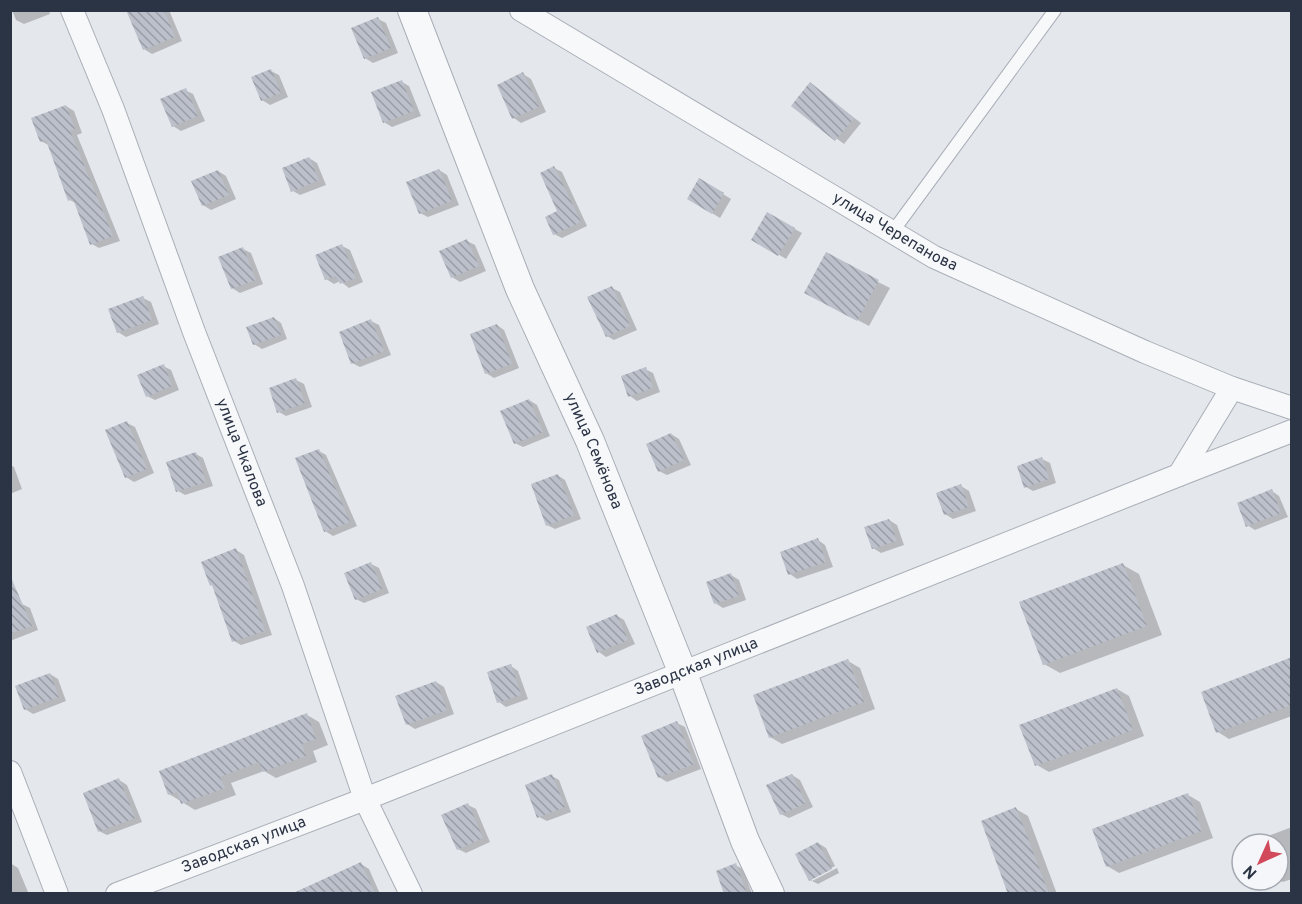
<svg xmlns="http://www.w3.org/2000/svg" width="1302" height="904" font-family="Overpass,sans-serif">
  <style>
    .shadow { fill: #0003 }
    .building { fill: url(#building-back-hatch) }
    .lines { fill: none; stroke-linecap: round; stroke-linejoin: round }
    .service-casing { stroke: #a9aeb7; stroke-width: 14 }
    .minor-casing { stroke: #a9aeb7; stroke-width: 24 }
    .tertiary-casing { stroke: #a9aeb7; stroke-width: 30 }
    .service { stroke: #f7f8fa; stroke-width: 12 }
    .minor { stroke: #f7f8fa; stroke-width: 22 }
    .tertiary { stroke: #f7f8fa; stroke-width: 28 }
    .labels { text-anchor: middle; dominant-baseline: central; stroke-width: 6; stroke-linejoin: round; paint-order: stroke }
    .street-label { font-size: 16px; fill: #2b3445; stroke: #f4f6f9 }
  </style>
  <defs>
    <pattern id="building-back-hatch" width="6" height="6" patternUnits="userSpaceOnUse" patternTransform="scale(1.5)"><rect width="6" height="6" fill="#bbc0ca"/><path d="M-1 5l2 2M0 0l6 6M5-1l2 2" fill="none" stroke="#989da6"/></pattern>
  </defs>
  <rect width="100%" height="100%" fill="#e4e7ec"/>
  <g class="shadow">
    <polygon points="12,10 49,10 50,14 24,24 16,20"/>
    <polygon points="136,10 169,10 182,41 152,54 144,49"/>
    <polygon points="378,19 386,23 398,53 373,63 365,58"/>
    <polygon points="271,71 279,75 288,97 270,105 262,100"/>
    <polygon points="523,74 531,79 546,112 521,123 514,118 499,85"/>
    <polygon points="402,82 409,86 421,116 392,127 384,122"/>
    <polygon points="810,84 861,123 844,144 793,105"/>
    <polygon points="185,90 193,94 205,121 181,131 173,126"/>
    <polygon points="66,106 74,111 82,133 77,135 120,241 99,248 92,244 77,204 70,200 50,146 41,141"/>
    <polygon points="309,158 317,163 326,185 300,195 293,191"/>
    <polygon points="554,168 562,172 587,226 562,238 554,234 559,212"/>
    <polygon points="439,170 447,175 459,205 428,217 420,213"/>
    <polygon points="218,171 226,176 236,199 211,210 203,205"/>
    <polygon points="700,180 731,199 720,218 689,199"/>
    <polygon points="768,214 802,233 786,259 753,239"/>
    <polygon points="467,241 475,245 486,271 460,282 452,277"/>
    <polygon points="342,246 350,250 363,282 349,288 340,281 334,284 326,279"/>
    <polygon points="243,249 251,253 263,284 240,293 232,288"/>
    <polygon points="878,282 890,288 869,326 818,299"/>
    <polygon points="612,288 620,292 637,330 614,340 607,336"/>
    <polygon points="143,298 151,302 159,324 126,337 118,332"/>
    <polygon points="274,318 281,323 287,339 262,349 254,344"/>
    <polygon points="371,321 379,325 391,355 360,367 352,363"/>
    <polygon points="497,325 504,330 519,368 494,378 486,373"/>
    <polygon points="163,366 171,370 179,390 155,400 147,396"/>
    <polygon points="645,369 653,373 660,392 637,401 630,396"/>
    <polygon points="296,380 304,384 312,407 286,416 279,412"/>
    <polygon points="529,400 537,405 550,436 523,447 515,443"/>
    <polygon points="127,423 135,427 154,473 134,482 126,477"/>
    <polygon points="671,434 679,439 691,465 667,475 659,471"/>
    <polygon points="319,451 326,455 357,526 333,536 325,531"/>
    <polygon points="196,454 203,458 213,486 185,495 178,491"/>
    <polygon points="1042,459 1050,463 1056,483 1033,491 1026,487"/>
    <polygon points="10,465 14,467 22,489 10,494"/>
    <polygon points="557,475 565,480 581,519 555,529 547,525"/>
    <polygon points="961,486 969,491 976,511 953,519 945,514"/>
    <polygon points="1272,491 1279,496 1288,517 1255,530 1247,525"/>
    <polygon points="889,520 897,525 904,545 881,553 873,548"/>
    <polygon points="818,540 825,545 833,567 797,579 790,574"/>
    <polygon points="236,550 244,555 272,635 241,645 234,641"/>
    <polygon points="371,564 379,568 389,593 364,603 356,599"/>
    <polygon points="1123,565 1139,574 1162,635 1060,673 1044,664"/>
    <polygon points="731,575 739,580 746,600 723,608 715,603"/>
    <polygon points="22,604 30,608 38,630 10,641 10,608"/>
    <polygon points="616,615 624,620 635,644 606,657 599,652 588,628"/>
    <polygon points="1292,659 1292,716 1229,739 1218,732"/>
    <polygon points="848,661 860,668 875,709 782,744 770,737"/>
    <polygon points="511,666 518,671 528,699 506,707 499,702"/>
    <polygon points="50,674 58,679 66,701 33,714 25,709"/>
    <polygon points="436,682 444,687 454,714 415,729 407,724"/>
    <polygon points="1117,689 1129,696 1144,736 1049,772 1037,765 1021,725"/>
    <polygon points="307,715 319,722 328,745 313,751 317,762 276,778 264,771 231,783 236,795 195,810 169,794"/>
    <polygon points="677,723 685,727 701,769 667,782 659,777"/>
    <polygon points="792,775 800,780 813,807 789,818 781,814"/>
    <polygon points="552,776 559,780 571,812 547,821 539,817"/>
    <polygon points="119,780 127,785 142,822 107,835 99,831"/>
    <polygon points="1188,795 1200,802 1213,838 1119,873 1107,866"/>
    <polygon points="468,805 476,809 490,842 466,853 458,849"/>
    <polygon points="1016,809 1028,816 1057,894 1010,894"/>
    <polygon points="1292,827 1292,879 1283,882 1278,880 1278,844 1258,844 1257,840"/>
    <polygon points="818,843 826,848 835,866 812,878 812,881 837,868 839,873 818,884 810,880"/>
    <polygon points="10,863 18,868 28,892 10,894"/>
    <polygon points="361,864 369,869 380,894 316,894"/>
    <polygon points="735,865 743,869 752,894 726,894"/>
  </g>
  <g class="building">
    <polygon points="126,10 164,10 175,37 143,50"/>
    <polygon points="378,17 391,48 364,59 351,28"/>
    <polygon points="271,69 281,93 261,101 251,77"/>
    <polygon points="523,72 539,107 512,119 497,85"/>
    <polygon points="402,80 414,111 383,123 371,92"/>
    <polygon points="810,82 854,118 835,141 791,106"/>
    <polygon points="186,88 198,116 172,127 160,99"/>
    <polygon points="66,105 75,129 70,131 113,236 90,245 73,199 68,201 46,140 40,142 31,118"/>
    <polygon points="309,157 319,180 291,192 282,168"/>
    <polygon points="554,166 581,222 553,235 545,217 557,211 540,173"/>
    <polygon points="439,169 452,201 419,214 406,182"/>
    <polygon points="218,170 229,195 202,206 191,181"/>
    <polygon points="699,178 724,193 712,214 687,199"/>
    <polygon points="767,212 795,228 778,256 751,240"/>
    <polygon points="467,239 479,266 451,278 439,251"/>
    <polygon points="342,244 356,278 340,284 336,276 325,280 315,255"/>
    <polygon points="243,247 256,280 231,289 218,257"/>
    <polygon points="826,252 879,280 857,321 804,293"/>
    <polygon points="612,286 630,326 606,337 587,297"/>
    <polygon points="143,296 152,320 117,333 108,309"/>
    <polygon points="274,317 281,335 253,345 246,327"/>
    <polygon points="371,319 384,351 351,364 339,332"/>
    <polygon points="497,324 512,364 485,374 470,334"/>
    <polygon points="164,364 172,386 146,397 137,375"/>
    <polygon points="646,367 653,388 628,397 621,376"/>
    <polygon points="296,378 305,403 277,413 269,388"/>
    <polygon points="529,399 543,432 514,444 500,411"/>
    <polygon points="127,421 147,469 125,478 105,430"/>
    <polygon points="671,433 684,460 658,472 646,444"/>
    <polygon points="319,449 350,522 324,532 295,458"/>
    <polygon points="196,452 206,482 176,492 166,462"/>
    <polygon points="1042,457 1049,479 1024,488 1017,466"/>
    <polygon points="558,474 574,515 546,526 531,484"/>
    <polygon points="961,484 969,507 944,515 936,493"/>
    <polygon points="1272,489 1281,513 1246,527 1237,503"/>
    <polygon points="889,519 897,541 872,549 864,527"/>
    <polygon points="818,538 826,562 788,575 780,552"/>
    <polygon points="236,548 265,631 232,642 212,585 210,586 201,562"/>
    <polygon points="371,562 382,589 355,600 344,573"/>
    <polygon points="1123,563 1147,626 1043,665 1019,602"/>
    <polygon points="731,573 739,596 714,604 706,582"/>
    <polygon points="10,575 32,626 10,634"/>
    <polygon points="617,614 628,640 597,653 586,627"/>
    <polygon points="1292,657 1292,705 1216,733 1201,692"/>
    <polygon points="848,659 864,702 769,738 753,695"/>
    <polygon points="511,664 521,695 497,703 487,672"/>
    <polygon points="50,673 59,697 24,710 15,686"/>
    <polygon points="436,681 447,710 406,725 395,696"/>
    <polygon points="1117,688 1133,730 1035,766 1019,725"/>
    <polygon points="307,713 316,739 302,744 306,756 263,772 259,762 220,777 225,788 181,804 177,792 168,795 159,771"/>
    <polygon points="677,721 694,764 658,778 641,736"/>
    <polygon points="552,774 565,807 537,818 525,785"/>
    <polygon points="792,774 806,803 780,815 766,785"/>
    <polygon points="119,778 135,818 98,832 83,793"/>
    <polygon points="1188,793 1202,831 1106,867 1092,829"/>
    <polygon points="468,803 483,838 457,850 441,815"/>
    <polygon points="1016,807 1049,894 1008,894 981,821"/>
    <polygon points="818,842 832,869 809,881 795,854"/>
    <polygon points="361,862 375,894 291,894"/>
    <polygon points="736,863 747,894 724,894 716,871"/>
  </g>
  <g class="lines">
    <defs>
      <polyline id="service" points="891,234 1055,10"/>
      <g id="minor">
        <path id="s1" d="M72,10L113,109L194,332L293,586L365,799L411,894"/>
        <path id="s2" d="M521,10L934,257L1145,352L1232,388L1292,408"/>
        <polyline points="1179,475 1292,431"/>
        <polyline points="10,772 57,894"/>
        <path id="s3" d="M117,894L365,799L1179,475L1232,388"/>
      </g>
      <g id="tertiary">
        <path id="s4" d="M412,10L520,289L590,441L682,671L745,841L770,894"/>
      </g>
    </defs>
    <use href="#service" class="service-casing"/>
    <use href="#minor" class="minor-casing"/>
    <use href="#tertiary" class="tertiary-casing"/>
    <use href="#service" class="service"/>
    <use href="#minor" class="minor"/>
    <use href="#tertiary" class="tertiary"/>
  </g>
  <g class="labels">
    <g class="street-label">
      <text stroke="none"><textPath href="#s2" startOffset="435">улица Черепанова</textPath></text>
      <text stroke="none"><textPath href="#s4" startOffset="477">улица Семёнова</textPath></text>
      <text stroke="none"><textPath href="#s1" startOffset="474">улица Чкалова</textPath></text>
      <text stroke="none"><textPath href="#s3" startOffset="622">Заводская улица</textPath></text>
      <text stroke="none"><textPath href="#s3" startOffset="136">Заводская улица</textPath></text>
    </g>
  </g>
  <rect width="1302" height="904" fill="none" stroke="#2b3445" stroke-width="24"/>
  <g transform="translate(1260 862) rotate(225)"><circle r="28" fill="#f4f6f9" stroke="#a4a8b1" stroke-width="1.5"/>
  <path d="M0-4.5L10 22L0 15L-10 22Z" fill="#d1495b"/>
  <text y="-9" font-size="16" font-weight="bold" text-anchor="middle" fill="#2b3445">N</text>
  </g>
</svg>
